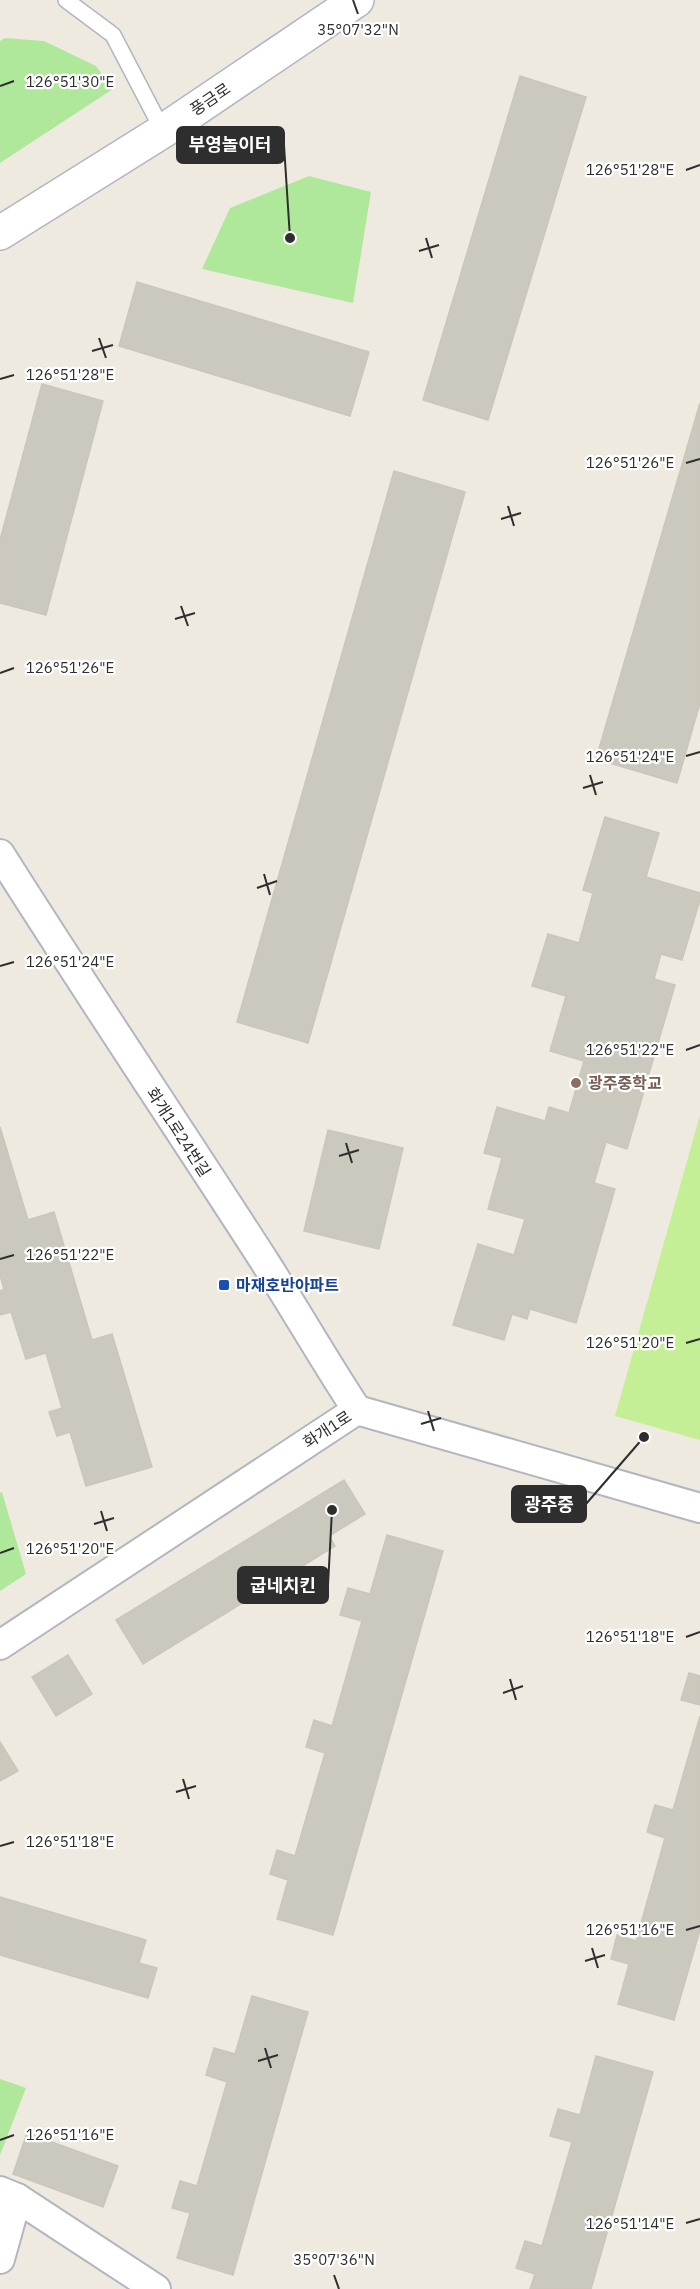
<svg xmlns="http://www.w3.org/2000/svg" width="700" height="2289" font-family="'IBM Plex Sans','Noto Sans KR',sans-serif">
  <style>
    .green { fill: #b0e89b }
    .pitch { fill: #c4ef96 }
    .building { fill: #cbc8be; stroke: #cbc6b9; stroke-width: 1.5 }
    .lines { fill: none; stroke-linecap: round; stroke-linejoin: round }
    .service-casing { stroke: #b4b5c1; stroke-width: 18 }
    .minor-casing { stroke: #b4b5c1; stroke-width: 32 }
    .tertiary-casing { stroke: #b4b5c1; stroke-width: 36 }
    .service { stroke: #fff; stroke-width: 15 }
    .minor { stroke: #fff; stroke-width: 28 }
    .tertiary { stroke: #fff; stroke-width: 33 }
    .ticks { fill: none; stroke: #2e2e2e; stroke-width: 2 }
    .education-dot { fill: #8d6e63; stroke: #fff; stroke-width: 2 }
    .transit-dot { fill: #1a4fb4; stroke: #fff; stroke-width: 2 }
    .labels { text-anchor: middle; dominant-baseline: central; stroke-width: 4.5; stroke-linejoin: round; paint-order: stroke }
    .street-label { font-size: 16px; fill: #2e2e2e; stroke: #fff }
    .education-label { font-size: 16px; font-weight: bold; fill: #785e54; stroke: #fff; text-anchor: start }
    .transit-label { font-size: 16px; font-weight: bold; fill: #164399; stroke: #fff; text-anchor: start }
    .ticks-label { font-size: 15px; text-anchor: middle; fill: #2e2e2e; stroke: #fff; stroke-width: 4.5; stroke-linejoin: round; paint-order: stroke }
    .leader { fill: none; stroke: #2e2e2e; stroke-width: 2 }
    .callout-dot { fill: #2e2e2e; stroke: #fff; stroke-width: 2 }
    .callout { fill: #2e2e2e; stroke: #2e2e2e; stroke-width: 2 }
    .callout-label { font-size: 18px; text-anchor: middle; font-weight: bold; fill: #fff }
  </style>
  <rect width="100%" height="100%" fill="#efeae0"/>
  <g class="green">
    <polygon points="5,38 44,41 96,66 113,89 0,163 0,41"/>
    <polygon points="309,176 371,192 353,303 202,269 230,208"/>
    <polygon points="2,1492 26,1574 0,1591 0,1493"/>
    <polygon points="0,2079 26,2088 0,2155"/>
  </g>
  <polygon class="pitch" points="700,1115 700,1440 615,1416"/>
  <g class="building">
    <polygon points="520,76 586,97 488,420 423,400"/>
    <polygon points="137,282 369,352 350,416 119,346"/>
    <polygon points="42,384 103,401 46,615 0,603 0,540"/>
    <polygon points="700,403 700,703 677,783 596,759"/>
    <polygon points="394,471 465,492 308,1043 237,1022"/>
    <polygon points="605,817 659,833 646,877 700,893 700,900 682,960 661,954 654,979 675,985 627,1149 606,1142 594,1183 615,1189 576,1323 530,1309 527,1319 512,1314 504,1340 453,1325 478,1244 514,1255 525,1219 488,1209 502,1158 484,1153 497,1107 545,1121 549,1107 569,1113 584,1061 550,1051 566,996 532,986 548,934 579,943 593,893 583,890"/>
    <polygon points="0,1127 28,1220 54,1212 92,1340 112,1334 152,1467 86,1486 70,1432 57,1436 49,1412 62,1408 46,1353 26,1359 11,1312 0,1315 0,1291 4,1289 0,1275"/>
    <polygon points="328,1130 403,1148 379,1249 304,1231"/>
    <polygon points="344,1480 365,1514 329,1536 335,1546 143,1664 116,1620"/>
    <polygon points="387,1535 443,1551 333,1935 277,1919 288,1880 270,1874 277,1850 295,1856 325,1753 306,1747 314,1720 332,1726 362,1621 340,1615 348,1588 370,1594"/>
    <polygon points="68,1655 92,1694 56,1716 32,1677"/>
    <polygon points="689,1673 700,1676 700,1705 681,1700"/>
    <polygon points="700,1716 700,1930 674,2020 618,2004 629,1964 611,1959 617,1935 636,1941 665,1838 647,1832 655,1805 673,1810"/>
    <polygon points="0,1742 18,1771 0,1781"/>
    <polygon points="0,1897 146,1940 139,1963 157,1968 148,1998 0,1955"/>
    <polygon points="252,1996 308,2012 233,2275 177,2258 190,2213 172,2208 180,2181 197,2186 227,2082 206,2075 214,2048 235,2054"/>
    <polygon points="596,2056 653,2072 591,2289 530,2289 535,2274 516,2268 525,2241 542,2246 572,2142 550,2136 558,2109 580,2115"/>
    <polygon points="27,2133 118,2166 103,2207 13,2174"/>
  </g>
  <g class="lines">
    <defs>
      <polyline id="service" points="66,0 113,35 163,131"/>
      <g id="minor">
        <path d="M0,854C86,990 176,1124 263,1259C295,1309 324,1360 357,1410"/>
        <polyline points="0,1645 357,1410 700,1508"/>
        <polyline points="0,2191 17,2198 156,2289"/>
        <polyline points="0,2259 17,2198"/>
      </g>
      <polyline id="tertiary" points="0,233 163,131 357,0"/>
    </defs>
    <use href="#service" class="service-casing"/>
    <use href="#minor" class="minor-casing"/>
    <use href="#tertiary" class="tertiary-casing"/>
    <use href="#service" class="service"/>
    <use href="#minor" class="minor"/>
    <use href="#tertiary" class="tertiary"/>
  </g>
  <path class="ticks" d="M353,0L358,14M0,86L14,81M686,170L700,165M426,238L432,258M419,251L439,245M99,338L106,358M92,351L113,345M0,379L14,375M686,463L700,459M508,506L514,526M501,519L521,513M181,606L188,626M175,619L195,613M0,673L14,668M686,756L700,752M590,775L596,795M583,788L603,782M264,874L270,895M257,888L277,881M0,966L14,962M686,1050L700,1045M346,1143L352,1163M339,1156L359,1150M0,1259L14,1255M686,1343L700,1339M428,1411L434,1431M421,1424L441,1418M101,1511L107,1531M94,1524L114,1518M0,1553L14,1548M686,1637L700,1632M510,1679L516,1700M503,1693L523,1686M183,1779L189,1799M176,1792L196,1786M0,1846L14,1842M686,1930L700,1926M592,1948L598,1968M585,1961L605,1955M265,2048L271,2068M258,2061L278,2055M0,2140L14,2135M686,2223L700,2219M334,2275L339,2289"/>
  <circle class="education-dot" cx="576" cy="1083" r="6"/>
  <rect class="transit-dot" x="218" y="1279" width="12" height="12" rx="3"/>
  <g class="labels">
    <g class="street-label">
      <text transform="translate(210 99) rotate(-34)">풍금로</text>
      <text transform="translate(179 1132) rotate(57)">화개1로24번길</text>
      <text transform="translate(327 1429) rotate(-33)">화개1로</text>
    </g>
    <g class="education-label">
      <text x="588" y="1083">광주중학교</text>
    </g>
    <g class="transit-label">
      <text x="236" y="1285">마재호반아파트</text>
    </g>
  </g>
  <g class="ticks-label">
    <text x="358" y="35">35°07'32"N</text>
    <text x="70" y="87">126°51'30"E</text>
    <text x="630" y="175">126°51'28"E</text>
    <text x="70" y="380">126°51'28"E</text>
    <text x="630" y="468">126°51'26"E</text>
    <text x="70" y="673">126°51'26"E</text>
    <text x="630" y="762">126°51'24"E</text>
    <text x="70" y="967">126°51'24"E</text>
    <text x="630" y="1055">126°51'22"E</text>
    <text x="70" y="1260">126°51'22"E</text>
    <text x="630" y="1348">126°51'20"E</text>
    <text x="70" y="1554">126°51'20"E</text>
    <text x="630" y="1642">126°51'18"E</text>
    <text x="70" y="1847">126°51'18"E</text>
    <text x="630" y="1935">126°51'16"E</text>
    <text x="70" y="2140">126°51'16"E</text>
    <text x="630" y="2229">126°51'14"E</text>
    <text x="334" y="2265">35°07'36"N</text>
  </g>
  <path class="leader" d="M290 238L284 145M644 1437L586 1504M332 1510L328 1585"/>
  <g class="callout-dot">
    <circle cx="290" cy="238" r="6"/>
    <circle cx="644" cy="1437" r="6"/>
    <circle cx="332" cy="1510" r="6"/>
  </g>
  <g class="callout">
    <rect x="177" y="127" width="107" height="36" rx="6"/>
    <rect x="512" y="1486" width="74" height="36" rx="6"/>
    <rect x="238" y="1567" width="90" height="36" rx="6"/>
  </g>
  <g class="callout-label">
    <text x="230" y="151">부영놀이터</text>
    <text x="549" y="1511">광주중</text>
    <text x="283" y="1592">굽네치킨</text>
  </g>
</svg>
